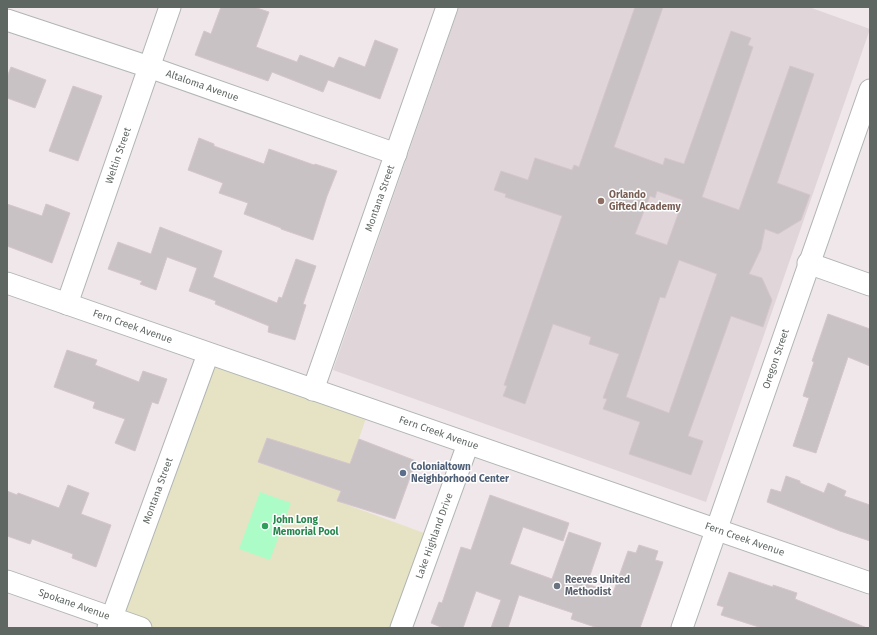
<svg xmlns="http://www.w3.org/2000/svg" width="877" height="635" font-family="'Fira Sans',sans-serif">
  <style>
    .education { fill: #e0d6da }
    .green { fill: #e6e3c5 }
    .water { fill: #acfcc7 }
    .building { fill: #c9c2c5; stroke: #d5c6cc; fill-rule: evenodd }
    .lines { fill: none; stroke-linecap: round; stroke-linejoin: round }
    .minor-casing { stroke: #b0b6b3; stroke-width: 23 }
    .minor { stroke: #fff; stroke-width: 21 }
    .education-dot { fill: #8d6e63; stroke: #fff; stroke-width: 1.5 }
    .service-dot { fill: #5c6f8a; stroke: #fff; stroke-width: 1.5 }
    .leisure-dot { fill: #2e9e5b; stroke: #fff; stroke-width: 1.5 }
    .worship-dot { fill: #6b7280; stroke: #fff; stroke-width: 1.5 }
    .labels { text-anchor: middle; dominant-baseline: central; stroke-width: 3; stroke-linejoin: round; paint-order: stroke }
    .street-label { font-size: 10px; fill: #5f6762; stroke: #fff }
    .education-label { font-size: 10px; font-weight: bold; fill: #785e54; stroke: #fff; text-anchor: start }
    .service-label { font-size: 10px; font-weight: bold; fill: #4e5e75; stroke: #fff; text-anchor: start }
    .leisure-label { font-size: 10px; font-weight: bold; fill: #27864d; stroke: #fff; text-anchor: start }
    .worship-label { font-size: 10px; font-weight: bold; fill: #5b616d; stroke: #fff; text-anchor: start }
  </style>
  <rect width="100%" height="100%" fill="#f0e7ea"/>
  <polygon class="education" points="459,7 809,7 870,29 706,502 333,370"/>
  <polygon class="green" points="208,354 369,410 337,501 435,537 401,628 141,628 112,618"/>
  <polygon class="water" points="260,492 291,503 270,560 239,549"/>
  <g class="building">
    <polygon points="221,7 254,7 269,12 256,47 297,62 300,55 334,68 339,57 365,67 375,40 398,49 380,99 328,80 323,92 272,72 268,81 195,55 204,31 211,34"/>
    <path d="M635,7H663L614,147L663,165L665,158L684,164L731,31L751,38L748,45L753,47L702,197L739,210L790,66L814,74L777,183L810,195L801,220L778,234L765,229L761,249L749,274L762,278L772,300L763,327L731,316L688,436L703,441L691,475L629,454L640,422L603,409L607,399L603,398L619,354L589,344L591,337L553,324L525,404L503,396L507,386L504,385L562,216L505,197L506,194L494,190L501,171L528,180L535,158L572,170L574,165L579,167ZM657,191L683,200L667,245L635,234L650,196L655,198ZM679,260L717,274L669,413L626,397L660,297L665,298Z"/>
    <polygon points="11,67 46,80 35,108 7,98 7,77"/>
    <polygon points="73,86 102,96 78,161 49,151"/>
    <polygon points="199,138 214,144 214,146 264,164 269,149 314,165 315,164 337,171 327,196 313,240 281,229 281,228 244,214 248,203 219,193 223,183 188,170"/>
    <polygon points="7,204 42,216 46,204 70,213 52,263 7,246"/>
    <polygon points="160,227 222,251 213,277 277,303 279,297 282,298 296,259 316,266 303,304 306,305 295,340 268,332 269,326 215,304 216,301 189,291 197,268 167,257 156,290 140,284 142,281 108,269 118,242 151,254"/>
    <polygon points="828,314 870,329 870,366 848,357 816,453 793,446 809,398 803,396 814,362 812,361"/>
    <polygon points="67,350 97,360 95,365 139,382 143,371 167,379 158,404 152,402 135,451 115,443 125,419 93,408 95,402 54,387"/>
    <polygon points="267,438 350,464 359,439 416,461 395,519 337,501 341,491 258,462"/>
    <polygon points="786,476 800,481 800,483 824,493 828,483 846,491 844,496 870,505 870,541 840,531 767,502 771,489 781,492"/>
    <polygon points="68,485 89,493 81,514 111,525 96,567 72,558 73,554 32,539 30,544 7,536 7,491 17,495 18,493 59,508"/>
    <polygon points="490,495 569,523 563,541 523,527 510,564 552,579 569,532 601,543 587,584 613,593 628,551 636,553 639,545 658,551 655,560 663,562 640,628 598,628 571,619 573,613 519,595 508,628 491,628 501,600 476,591 463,628 443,628 431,623 439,602 442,603 461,547 471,550"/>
    <polygon points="729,572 773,587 773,585 797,593 795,599 867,628 762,628 721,615 724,607 717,605"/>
  </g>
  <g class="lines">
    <defs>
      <g id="minor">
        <path id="s1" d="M7,20L149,67L396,154"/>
        <polyline points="808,263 870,285"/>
        <path id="s2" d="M7,283L870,583"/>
        <path id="s3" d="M67,304L170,7"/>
        <path id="s4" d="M313,390L447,7"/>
        <path id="s5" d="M7,581L141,628"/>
        <path id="s6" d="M108,628L208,354"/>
        <path id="s7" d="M401,628L468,444"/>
        <path id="s8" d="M682,628C746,449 806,269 870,90"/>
      </g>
    </defs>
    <use href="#minor" class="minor-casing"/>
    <use href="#minor" class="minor"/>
  </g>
  <circle class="education-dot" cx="601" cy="201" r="4"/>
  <circle class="service-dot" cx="403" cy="473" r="4"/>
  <circle class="leisure-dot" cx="265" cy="526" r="4"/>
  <circle class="worship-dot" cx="557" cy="586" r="4"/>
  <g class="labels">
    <g class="street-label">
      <text stroke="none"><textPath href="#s1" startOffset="206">Altaloma Avenue</textPath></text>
      <text stroke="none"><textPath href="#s3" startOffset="157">Weltin Street</textPath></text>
      <text stroke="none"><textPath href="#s4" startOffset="203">Montana Street</textPath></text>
      <text stroke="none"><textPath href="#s2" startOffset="133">Fern Creek Avenue</textPath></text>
      <text stroke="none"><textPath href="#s8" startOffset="285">Oregon Street</textPath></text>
      <text stroke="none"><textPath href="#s2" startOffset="457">Fern Creek Avenue</textPath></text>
      <text stroke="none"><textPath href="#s6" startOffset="146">Montana Street</textPath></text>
      <text stroke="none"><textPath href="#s7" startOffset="98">Lake Highland Drive</textPath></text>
      <text stroke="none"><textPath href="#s2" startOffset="781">Fern Creek Avenue</textPath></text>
      <text stroke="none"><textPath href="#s5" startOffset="71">Spokane Avenue</textPath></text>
    </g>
    <g class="education-label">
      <text x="609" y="195">Orlando<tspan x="609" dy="12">Gifted Academy</tspan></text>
    </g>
    <g class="service-label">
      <text x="411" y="467">Colonialtown<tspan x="411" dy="12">Neighborhood Center</tspan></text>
    </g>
    <g class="leisure-label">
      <text x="273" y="520">John Long<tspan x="273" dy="12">Memorial Pool</tspan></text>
    </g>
    <g class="worship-label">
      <text x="565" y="580">Reeves United<tspan x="565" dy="12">Methodist</tspan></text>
    </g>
  </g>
  <rect width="877" height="635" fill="none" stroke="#5f6762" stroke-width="16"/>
</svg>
